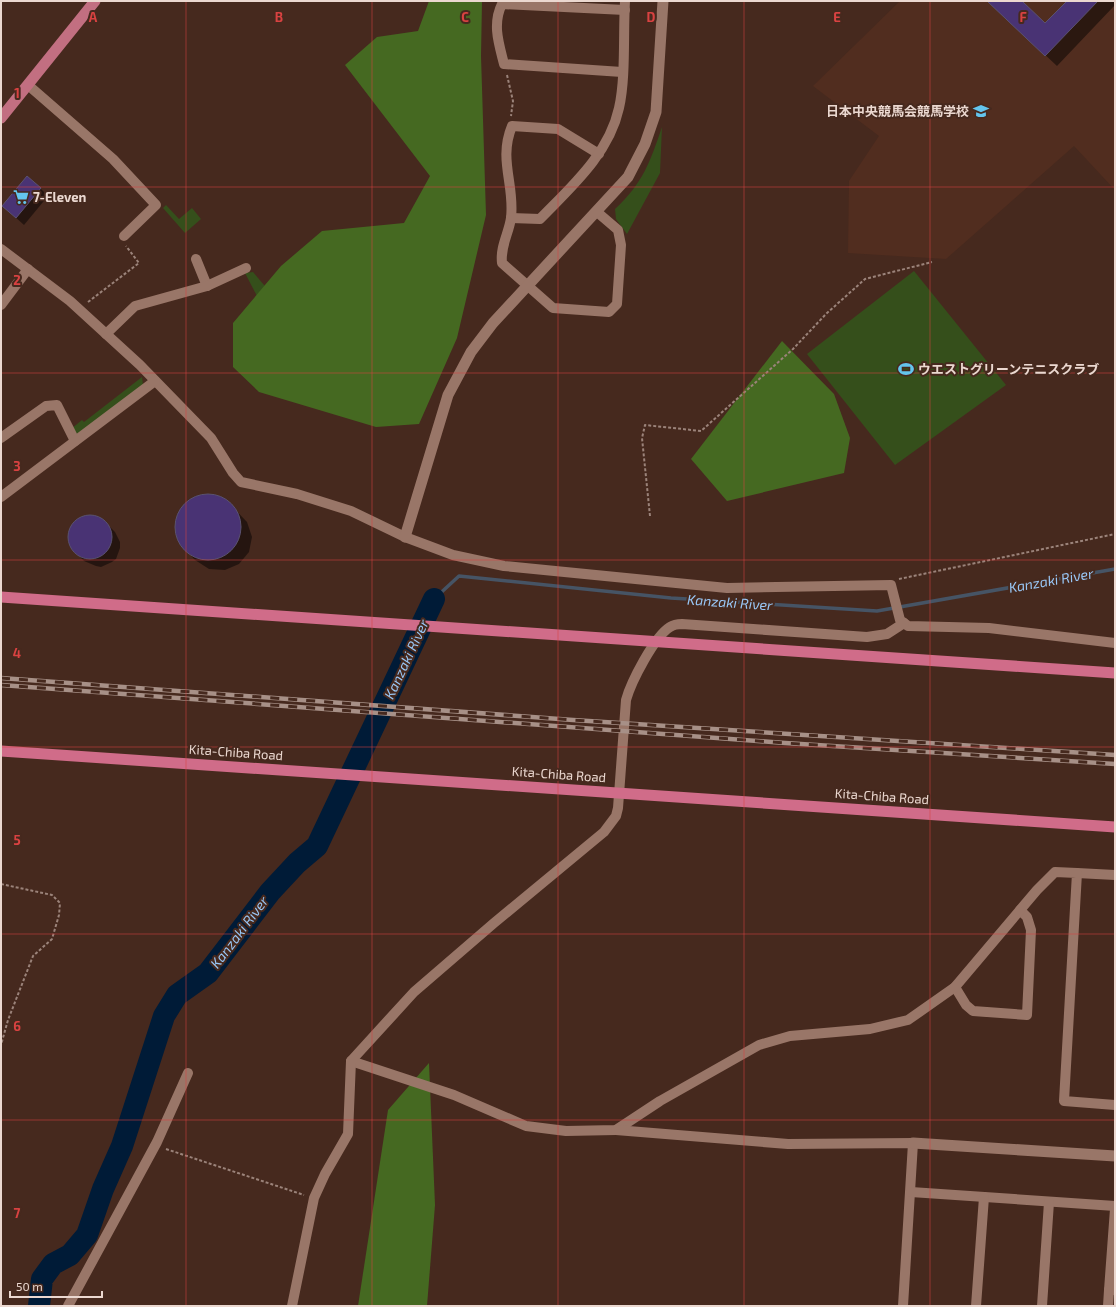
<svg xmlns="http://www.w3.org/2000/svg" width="1116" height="1307" font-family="'Exo 2','Noto Sans JP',sans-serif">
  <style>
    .built { fill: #512d1f }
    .green { fill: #354f1b }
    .forest { fill: #456921 }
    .shadow { fill: #0007 }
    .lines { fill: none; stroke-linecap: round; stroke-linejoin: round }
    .stream { stroke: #465465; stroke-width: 3.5 }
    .river { stroke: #001b37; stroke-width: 22 }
    .building { fill: #493374; stroke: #5a5270 }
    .path { stroke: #9b837a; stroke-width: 2; stroke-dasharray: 3 2; stroke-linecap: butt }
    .minor { stroke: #997668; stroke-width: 10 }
    .tertiary { stroke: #997668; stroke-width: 11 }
    .primary { stroke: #c26f81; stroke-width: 11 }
    .trunk { stroke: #d06c89; stroke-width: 11 }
    .rail-casing { stroke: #a79087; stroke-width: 4.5 }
    .rail { stroke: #46291e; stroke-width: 3; stroke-dasharray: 9; stroke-linecap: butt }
    .grid { fill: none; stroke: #d94241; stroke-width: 1; stroke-opacity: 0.55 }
    .labels { text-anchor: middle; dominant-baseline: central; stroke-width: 4; stroke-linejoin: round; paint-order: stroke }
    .poi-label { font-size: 13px; font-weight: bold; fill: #ebd8d0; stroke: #46291e; text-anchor: start }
    .street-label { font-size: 13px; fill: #ebd8d0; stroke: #46291e }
    .water-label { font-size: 14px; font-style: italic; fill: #99c7f6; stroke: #46291e }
    .grid-label { font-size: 13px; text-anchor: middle; font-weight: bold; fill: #d94241; stroke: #46291e; stroke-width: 4; stroke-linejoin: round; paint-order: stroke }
  </style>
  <rect width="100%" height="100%" fill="#46291e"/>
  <polygon class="built" points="900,1 1115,1 1115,190 1074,146 946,259 848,253 849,181 879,136 813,86"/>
  <g class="green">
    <path d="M662,127L660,173L627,234L616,219L615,209C643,183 650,162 662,127Z"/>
    <polygon points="166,205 179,219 192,208 201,219 185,233 163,208"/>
    <polygon points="914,271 1006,385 895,465 807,354"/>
    <polygon points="253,272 270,292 258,298 245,273"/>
    <polygon points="142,377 143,385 80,434 74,433 71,429 82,420 84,422"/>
  </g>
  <g class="forest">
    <polygon points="429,1 482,1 481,56 486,215 457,338 419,424 376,427 259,392 233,367 233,323 281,266 322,231 404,223 430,176 345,65 377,37 418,31"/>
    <polygon points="782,341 834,394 850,438 844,473 727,501 691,459"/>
    <polygon points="429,1063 435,1205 427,1306 358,1306 388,1110"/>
  </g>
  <g class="shadow">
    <polygon points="988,1 1020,1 1045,24 1068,1 1115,1 1115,5 1057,66"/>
    <polygon points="40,188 48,196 24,225 3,206"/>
    <polygon points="205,495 212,495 226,500 247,522 252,537 249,552 239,564 225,570 209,569 195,560 184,548 176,534 176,526 180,510 191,499"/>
    <polygon points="90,516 96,517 106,523 115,532 120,542 120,548 116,559 112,562 101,567 96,566 84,561 72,548 69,536 74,524 84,517"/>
  </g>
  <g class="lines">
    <polyline class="stream" points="434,599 459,576 671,598 877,611 1115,569"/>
    <polyline class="river" points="39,1306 42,1279 53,1264 70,1255 87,1235 103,1189 122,1146 164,1016 177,995 208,973 270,892 297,863 317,846 434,599"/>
  </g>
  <g class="building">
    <polygon points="987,1 1022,1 1045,23 1067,1 1098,1 1045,56"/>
    <polygon points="27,176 41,188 16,218 2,206"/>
    <circle cx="208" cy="527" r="33"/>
    <circle cx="90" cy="537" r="22"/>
  </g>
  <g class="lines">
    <g class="path">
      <polyline points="507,75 513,101 511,116"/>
      <polyline points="88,302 139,263 126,246"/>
      <polyline points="650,516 642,438 645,425 701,431 793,349 826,314 865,279 932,262"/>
      <polyline points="899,579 1115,534"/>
      <polyline points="1,884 52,895 60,903 59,915 52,939 33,956 8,1020 1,1045"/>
      <polyline points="166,1149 304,1195"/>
    </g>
    <g class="minor">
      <path d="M622,72L504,64C499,44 492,24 502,4L625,10"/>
      <polyline points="28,85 113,159 156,205 124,236"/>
      <path d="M597,212L618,230L621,245L617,304L609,312L553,308L502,263C500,246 509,233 511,218C515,184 498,160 512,126L558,129L599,154"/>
      <path d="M511,218L540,219C571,187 609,154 619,108C626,77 623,34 625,1"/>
      <polyline points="1,249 70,301 140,365 211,438 233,473 241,482 297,494 351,511 405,537 453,555 504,566 727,588 891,585 900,620 908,626 989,628 1115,643"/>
      <polyline points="196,259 207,286"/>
      <polyline points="1,305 28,269"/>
      <polyline points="106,334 135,306 207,286 246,268"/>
      <polyline points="1,438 46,406 57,405 75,441"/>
      <polyline points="1,497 155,381"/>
      <polyline points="1077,873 1115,875"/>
      <polyline points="955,987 966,1005 973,1011 1027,1015 1031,930 1027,917 1020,910"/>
      <polyline points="351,1061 454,1095 526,1126 566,1131 616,1130 660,1101 759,1045 790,1036 870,1029 908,1020 955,987 1037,890 1055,872 1077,873 1064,1101 1115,1105"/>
      <polyline points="616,1130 788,1144 913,1143 903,1306"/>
      <polyline points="911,1192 1115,1206"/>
      <polyline points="1109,1290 1115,1209"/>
      <polyline points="68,1306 157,1142 188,1073"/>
      <path d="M292,1306L314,1198L325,1174L348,1134L351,1061L414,992L494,923L604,832L616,816L618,808L626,700C631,682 654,637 670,627C673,625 678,624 682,624L867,637L887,634L904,623"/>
      <polyline points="976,1306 984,1197"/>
      <polyline points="1042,1306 1049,1202"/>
      <polyline points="1108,1306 1109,1290 1115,1290"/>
    </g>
    <g class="tertiary">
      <polyline points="405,537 448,395 471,352 493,323 628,177 645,144 656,112 663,1"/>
      <polyline points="913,1143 1115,1156"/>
    </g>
    <polyline class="primary" points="1,118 95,1"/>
    <g class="trunk">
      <polyline points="1,597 1115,673"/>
      <polyline points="1,751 1115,827"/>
    </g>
    <defs>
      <g id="rail">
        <polyline points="1,678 573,720 1115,755"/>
        <polyline points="1,685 785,743 1115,764"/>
      </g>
    </defs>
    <use href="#rail" class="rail-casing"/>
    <use href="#rail" class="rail"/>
  </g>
  <path class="grid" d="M186,1V1306M372,1V1306M558,1V1306M744,1V1306M930,1V1306M1,187H1115M1,373H1115M1,560H1115M1,747H1115M1,934H1115M1,1120H1115"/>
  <defs>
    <symbol id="university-bare" viewBox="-9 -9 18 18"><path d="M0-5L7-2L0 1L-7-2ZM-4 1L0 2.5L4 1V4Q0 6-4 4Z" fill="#64c5ee" stroke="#46291e" stroke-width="2.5" paint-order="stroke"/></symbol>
    <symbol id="supermarket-bare" viewBox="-9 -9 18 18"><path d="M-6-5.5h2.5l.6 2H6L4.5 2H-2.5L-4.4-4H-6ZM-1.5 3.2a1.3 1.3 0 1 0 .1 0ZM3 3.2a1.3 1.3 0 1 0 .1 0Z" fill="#64c5ee" stroke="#46291e" stroke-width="2.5" paint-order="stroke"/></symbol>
    <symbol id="stadium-bare" viewBox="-9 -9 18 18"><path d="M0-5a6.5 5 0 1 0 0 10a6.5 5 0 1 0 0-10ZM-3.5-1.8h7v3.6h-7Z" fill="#64c5ee" stroke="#46291e" stroke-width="2.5" paint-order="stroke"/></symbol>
  </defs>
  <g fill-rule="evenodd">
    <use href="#university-bare" x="970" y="100" width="22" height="22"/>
    <use href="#supermarket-bare" x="10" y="186" width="22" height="22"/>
    <use href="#stadium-bare" x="895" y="358" width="22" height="22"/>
  </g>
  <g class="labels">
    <g class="poi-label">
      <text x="969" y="111" text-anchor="end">日本中央競馬会競馬学校</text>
      <text x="33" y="197">7-Eleven</text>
      <text x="918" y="369">ウエストグリーンテニスクラブ</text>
    </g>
    <g class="street-label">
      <text transform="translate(236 752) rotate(4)">Kita-Chiba Road</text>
      <text transform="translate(559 774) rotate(4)">Kita-Chiba Road</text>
      <text transform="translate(882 796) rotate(4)">Kita-Chiba Road</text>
    </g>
    <g class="water-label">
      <text transform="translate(1051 580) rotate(-10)">Kanzaki River</text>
      <text transform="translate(730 602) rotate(4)">Kanzaki River</text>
      <text transform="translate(406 659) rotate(-65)">Kanzaki River</text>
      <text transform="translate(239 932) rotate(-53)">Kanzaki River</text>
    </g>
  </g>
  <g class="grid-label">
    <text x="93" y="22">A</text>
    <text x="279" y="22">B</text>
    <text x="465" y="22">C</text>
    <text x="651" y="22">D</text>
    <text x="837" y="22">E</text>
    <text x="1023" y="22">F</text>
    <text x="17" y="98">1</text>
    <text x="17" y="285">2</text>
    <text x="17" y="471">3</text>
    <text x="17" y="658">4</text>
    <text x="17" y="845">5</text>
    <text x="17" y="1031">6</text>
    <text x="17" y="1218">7</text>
  </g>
  <rect width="1116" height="1307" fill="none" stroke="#ebd8d0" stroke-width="4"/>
  <path d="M10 1291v6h92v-6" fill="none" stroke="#ebd8d0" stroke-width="2"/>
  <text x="16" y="1291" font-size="12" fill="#ebd8d0" stroke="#46291e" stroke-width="3" paint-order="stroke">50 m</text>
</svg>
